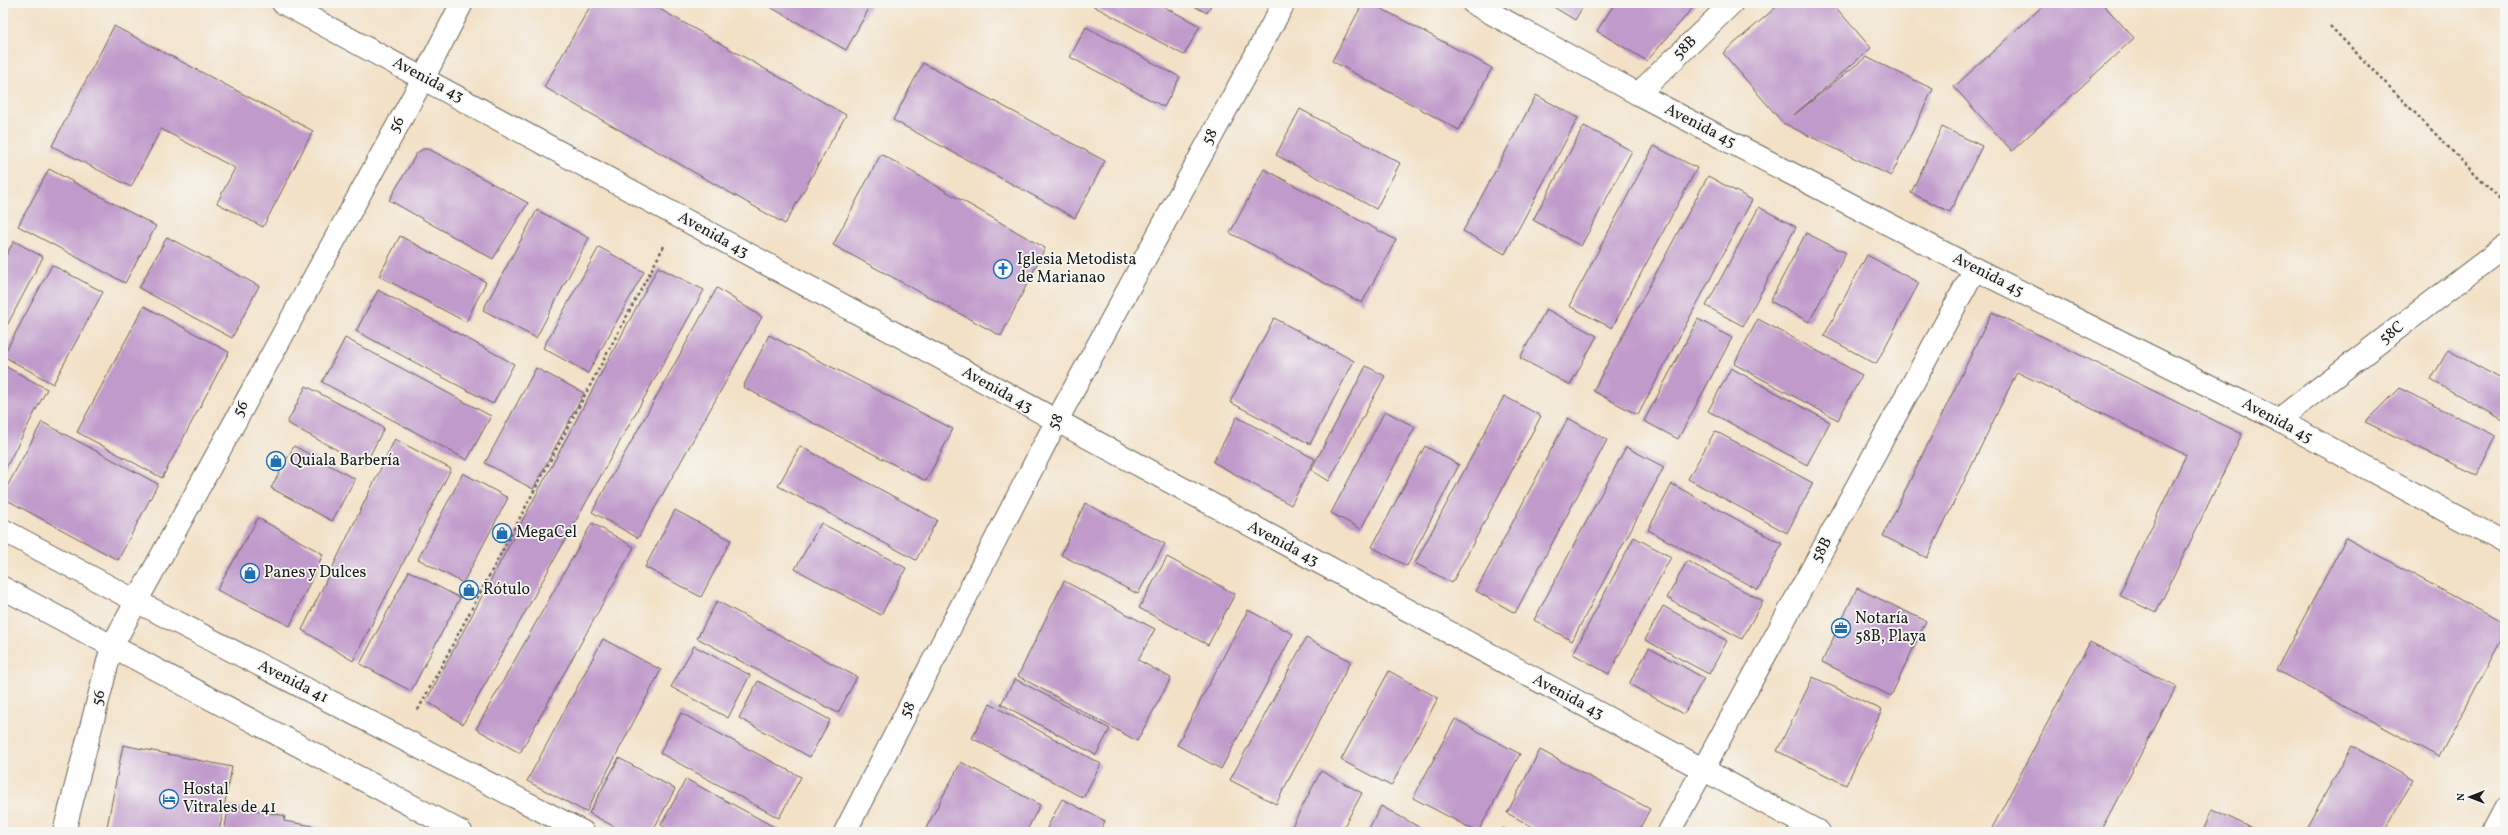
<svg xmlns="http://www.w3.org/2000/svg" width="2508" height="835" font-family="Vollkorn,serif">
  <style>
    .building { fill: #c09aca }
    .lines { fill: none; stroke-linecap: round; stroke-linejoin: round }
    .minor-casing { stroke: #676158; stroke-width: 24 }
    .major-casing { stroke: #676158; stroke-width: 24 }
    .path { stroke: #676158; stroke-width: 2.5; stroke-dasharray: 3 3; stroke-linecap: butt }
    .minor { stroke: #fff; stroke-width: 22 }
    .major { stroke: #fff; stroke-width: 22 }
    .labels { text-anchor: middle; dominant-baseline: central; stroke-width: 3.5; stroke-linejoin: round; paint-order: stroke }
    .street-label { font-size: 16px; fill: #1c1c1c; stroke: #f6f6f2 }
    .poi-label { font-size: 16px; fill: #1c1c1c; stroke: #f6f6f2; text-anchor: start }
  </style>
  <rect width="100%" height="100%" fill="#f6f6f2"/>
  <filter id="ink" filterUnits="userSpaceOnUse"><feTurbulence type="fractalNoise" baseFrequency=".025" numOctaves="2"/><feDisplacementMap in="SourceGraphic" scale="8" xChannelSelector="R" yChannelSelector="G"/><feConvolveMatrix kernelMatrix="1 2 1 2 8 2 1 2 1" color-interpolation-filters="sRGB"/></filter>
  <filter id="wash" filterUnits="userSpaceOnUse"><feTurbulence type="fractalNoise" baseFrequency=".012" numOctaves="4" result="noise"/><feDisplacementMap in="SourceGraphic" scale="16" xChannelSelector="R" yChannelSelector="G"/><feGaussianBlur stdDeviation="0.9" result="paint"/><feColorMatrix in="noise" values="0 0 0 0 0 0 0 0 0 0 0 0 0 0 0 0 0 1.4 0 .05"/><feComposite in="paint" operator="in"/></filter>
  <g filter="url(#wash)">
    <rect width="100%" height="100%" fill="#f3e1c7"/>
    <g id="blocks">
      <g class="building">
        <polygon points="592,3 649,3 846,115 785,224 544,87"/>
        <polygon points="763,3 872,3 846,50"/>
        <polygon points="1088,3 1157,3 1200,26 1184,55"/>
        <polygon points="1188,3 1212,3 1207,13"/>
        <polygon points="1363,3 1371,3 1492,68 1459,130 1332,61"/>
        <polygon points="1547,3 1585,3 1575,20"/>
        <polygon points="1615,3 1697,3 1647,61 1597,31"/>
        <polygon points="1781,3 1832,3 1871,48 1794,115 1866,57 1933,89 1891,176 1783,123 1723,53"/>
        <polygon points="2046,3 2102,3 2134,38 2012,151 1954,87"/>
        <polygon points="114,26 313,131 263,227 217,203 235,168 161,129 131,187 52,146"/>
        <polygon points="1086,27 1180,77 1164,107 1070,57"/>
        <polygon points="923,63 1105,161 1075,218 893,120"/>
        <polygon points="1536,95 1578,118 1505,254 1463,231"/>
        <polygon points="1300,109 1400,163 1376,209 1276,155"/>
        <polygon points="1584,126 1632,151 1581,246 1533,220"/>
        <polygon points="1942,127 1982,146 1950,212 1911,193"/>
        <polygon points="1654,146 1697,168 1612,328 1569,306"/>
        <polygon points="423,149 429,149 528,203 493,259 389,200 417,153"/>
        <polygon points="881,154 1045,248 1001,336 833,245"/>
        <polygon points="49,169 156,226 125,283 18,226"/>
        <polygon points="1264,169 1396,240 1362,303 1230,233"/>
        <polygon points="1708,176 1752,200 1638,415 1593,391"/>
        <polygon points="1759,207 1796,227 1743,326 1706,306"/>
        <polygon points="537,210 589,238 536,338 483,310"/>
        <polygon points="1806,233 1846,253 1809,322 1770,301"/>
        <polygon points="400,236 486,282 466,322 379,276"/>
        <polygon points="167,237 259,286 232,338 139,288"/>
        <polygon points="14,241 43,257 3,333 3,261"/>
        <polygon points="599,247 644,272 588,373 543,348"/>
        <polygon points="1867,255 1919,283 1876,364 1824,336"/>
        <polygon points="52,265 103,292 53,384 3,356"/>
        <polygon points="658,267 704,290 463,724 426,701"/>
        <polygon points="717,288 762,317 638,538 592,512"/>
        <polygon points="378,290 514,364 493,404 356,331"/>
        <polygon points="144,306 229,352 162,478 77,432"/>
        <polygon points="1546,309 1597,336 1570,385 1520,358"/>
        <polygon points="1992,312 2242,434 2156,613 2119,595 2186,455 2017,372 1927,558 1883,536"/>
        <polygon points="1274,318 1354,361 1310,444 1230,402"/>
        <polygon points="1698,319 1732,338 1678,439 1644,421"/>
        <polygon points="1758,319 1862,375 1838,420 1734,364"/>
        <polygon points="769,335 953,429 926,481 743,387"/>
        <polygon points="345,338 491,416 467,460 322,382"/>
        <polygon points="2448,350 2505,381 2505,421 2431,380"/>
        <polygon points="3,365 47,389 3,473"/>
        <polygon points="1366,366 1385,376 1329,481 1311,470"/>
        <polygon points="536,368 584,393 533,489 485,463"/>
        <polygon points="1731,368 1830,422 1807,465 1708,411"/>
        <polygon points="306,386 384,428 365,465 287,423"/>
        <polygon points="2399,388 2496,436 2477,475 2365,422"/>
        <polygon points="1504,396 1541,416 1452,583 1415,563"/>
        <polygon points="1385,411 1415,427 1361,529 1331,513"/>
        <polygon points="1237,417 1315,459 1291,505 1213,462"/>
        <polygon points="1568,418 1607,440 1515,613 1476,591"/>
        <polygon points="42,422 158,484 118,560 3,498 3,494"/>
        <polygon points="1715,431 1813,483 1787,533 1688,479"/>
        <polygon points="395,439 451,469 353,661 302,630"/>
        <polygon points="294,446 355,479 332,521 271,488"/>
        <polygon points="800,446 937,520 916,560 778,486"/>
        <polygon points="1425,446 1459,465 1407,566 1372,547"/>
        <polygon points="1626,447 1664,467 1572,641 1534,620"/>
        <polygon points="463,473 508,498 463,583 418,559"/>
        <polygon points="1672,484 1782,544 1758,590 1648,530"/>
        <polygon points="1085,503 1165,544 1138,594 1061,555"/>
        <polygon points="675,510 731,540 701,597 645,567"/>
        <polygon points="258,518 323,554 290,626 217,590"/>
        <polygon points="592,523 634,547 520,753 476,729"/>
        <polygon points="821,523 906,568 881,615 795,569"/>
        <polygon points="1634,537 1671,557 1609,674 1573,654"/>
        <polygon points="2346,538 2505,624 2505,633 2439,757 2276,670"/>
        <polygon points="1167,557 1235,594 1208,645 1139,608"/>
        <polygon points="1687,561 1763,601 1742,639 1667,598"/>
        <polygon points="409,571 460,598 411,691 360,664"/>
        <polygon points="1064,581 1155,629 1138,660 1171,678 1137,741 1018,676"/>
        <polygon points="1857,588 1926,621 1891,696 1822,662"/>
        <polygon points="717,601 857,677 838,713 697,638"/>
        <polygon points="1663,606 1727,641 1709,674 1645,640"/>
        <polygon points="1248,610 1293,634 1221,769 1177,745"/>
        <polygon points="1306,638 1351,661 1276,804 1230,780"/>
        <polygon points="603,639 661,670 586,812 527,781"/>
        <polygon points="2090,642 2176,687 2100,832 1990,832"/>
        <polygon points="694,646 750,675 728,718 671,687"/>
        <polygon points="1649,648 1704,678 1684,714 1629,684"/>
        <polygon points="1389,671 1438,698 1391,786 1341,760"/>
        <polygon points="1813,677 1882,710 1846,785 1777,751"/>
        <polygon points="1015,679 1110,729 1096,755 1001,704"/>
        <polygon points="758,681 830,720 810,757 739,718"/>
        <polygon points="990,704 1101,764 1083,798 972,738"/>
        <polygon points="681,713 801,777 779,818 660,753"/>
        <polygon points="1455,719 1520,754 1478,832 1413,798"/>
        <polygon points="123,745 232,767 219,832 106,832"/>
        <polygon points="2352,746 2413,780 2384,832 2304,832"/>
        <polygon points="1540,750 1650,809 1638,832 1542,832 1507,813"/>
        <polygon points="619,758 675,789 652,832 624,832 589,813"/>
        <polygon points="961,762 1040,805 1026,832 924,832"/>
        <polygon points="1321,771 1362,793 1341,832 1289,832"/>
        <polygon points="686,779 780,830 778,832 675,832 661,825"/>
        <polygon points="1062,799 1105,821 1099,832 1045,832"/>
        <polygon points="229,805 285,816 284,821 324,828 323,832 224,832"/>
        <polygon points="1381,806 1428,832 1367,832"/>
        <polygon points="2212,809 2260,832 2202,832"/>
        <polygon points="1503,828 1510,832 1501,832"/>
      </g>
    </g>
  </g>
  <g filter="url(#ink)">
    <use href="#blocks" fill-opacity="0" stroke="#676158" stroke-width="1"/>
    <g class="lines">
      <defs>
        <g id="minor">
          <polyline points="283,3 1819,832"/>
          <polyline points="1473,3 1638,94 1975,269 2278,420 2505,543"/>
          <polyline points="1638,94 1732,3"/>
          <polyline points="2278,420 2505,246"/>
          <polyline points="64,832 112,646 424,77 462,3"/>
          <polyline points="845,832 1056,422 1284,3"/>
          <polyline points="1669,832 1975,269"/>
          <polyline points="2493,832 2505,809"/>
        </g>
        <g id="major">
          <polyline points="3,530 136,601 583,832"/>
          <polyline points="3,588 461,832"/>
        </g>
      </defs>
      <use href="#minor" class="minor-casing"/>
      <use href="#major" class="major-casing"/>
      <g class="path">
        <polyline points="2330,26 2505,205"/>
        <polyline points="418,710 664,246"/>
      </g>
      <use href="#minor" class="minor"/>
      <use href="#major" class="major"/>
    </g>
  </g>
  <defs>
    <symbol id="church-ring" viewBox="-11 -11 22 22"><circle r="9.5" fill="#f6f6f2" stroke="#1f6fb2" stroke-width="1.5"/><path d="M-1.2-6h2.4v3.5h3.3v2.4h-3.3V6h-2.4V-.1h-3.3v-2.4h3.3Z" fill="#1f6fb2"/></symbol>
    <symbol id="shop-ring" viewBox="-11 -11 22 22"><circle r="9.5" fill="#f6f6f2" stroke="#1f6fb2" stroke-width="1.5"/><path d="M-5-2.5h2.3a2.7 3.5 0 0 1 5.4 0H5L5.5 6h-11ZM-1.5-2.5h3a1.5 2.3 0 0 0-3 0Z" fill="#1f6fb2"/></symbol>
    <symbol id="office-ring" viewBox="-11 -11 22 22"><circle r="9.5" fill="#f6f6f2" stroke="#1f6fb2" stroke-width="1.5"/><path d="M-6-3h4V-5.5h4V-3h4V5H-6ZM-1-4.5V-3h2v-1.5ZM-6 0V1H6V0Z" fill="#1f6fb2"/></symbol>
    <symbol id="hotel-ring" viewBox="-11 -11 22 22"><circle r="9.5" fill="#f6f6f2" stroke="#1f6fb2" stroke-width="1.5"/><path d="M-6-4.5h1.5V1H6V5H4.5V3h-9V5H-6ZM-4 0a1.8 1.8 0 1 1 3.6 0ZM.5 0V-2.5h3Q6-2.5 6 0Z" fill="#1f6fb2"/></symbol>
  </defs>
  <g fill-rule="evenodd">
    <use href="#church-ring" x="992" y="258" width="22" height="22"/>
    <use href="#shop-ring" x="265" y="450" width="22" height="22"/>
    <use href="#shop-ring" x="491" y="522" width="22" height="22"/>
    <use href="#shop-ring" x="239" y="562" width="22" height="22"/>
    <use href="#shop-ring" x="458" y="579" width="22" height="22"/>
    <use href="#office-ring" x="1830" y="617" width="22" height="22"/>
    <use href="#hotel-ring" x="158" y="788" width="22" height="22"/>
  </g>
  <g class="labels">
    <g class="street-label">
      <text transform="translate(1685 48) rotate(-44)">58B</text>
      <text transform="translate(428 80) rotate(28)">Avenida 43</text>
      <text transform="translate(397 125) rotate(-61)">56</text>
      <text transform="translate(1700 126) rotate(27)">Avenida 45</text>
      <text transform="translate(1210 137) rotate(-62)">58</text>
      <text transform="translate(713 235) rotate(29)">Avenida 43</text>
      <text transform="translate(1988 275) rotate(27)">Avenida 45</text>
      <text transform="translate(2392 333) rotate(-38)">58C</text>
      <text transform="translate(997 390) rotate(29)">Avenida 43</text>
      <text transform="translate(241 409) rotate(-61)">56</text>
      <text transform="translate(2277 421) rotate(28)">Avenida 45</text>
      <text transform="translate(1056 422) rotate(-62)">58</text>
      <text transform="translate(1283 544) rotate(28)">Avenida 43</text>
      <text transform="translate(1822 550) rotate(-61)">58B</text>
      <text transform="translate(293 682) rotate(27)">Avenida 41</text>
      <text transform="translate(1568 697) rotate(28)">Avenida 43</text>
      <text transform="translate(99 698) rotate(-76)">56</text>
      <text transform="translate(908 710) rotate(-63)">58</text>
    </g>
    <g class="poi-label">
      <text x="1017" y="260">Iglesia Metodista<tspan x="1017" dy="18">de Marianao</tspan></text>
      <text x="290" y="461">Quiala Barbería</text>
      <text x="516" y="533">MegaCel</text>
      <text x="264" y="573">Panes y Dulces</text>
      <text x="483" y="590">Rótulo</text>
      <text x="1855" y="619">Notaría<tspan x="1855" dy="18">58B, Playa</tspan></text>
      <text x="183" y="790">Hostal<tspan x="183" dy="18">Vitrales de 41</tspan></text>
    </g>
  </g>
  <rect width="2508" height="835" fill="none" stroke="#f6f6f2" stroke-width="16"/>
  <g transform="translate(2470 797) rotate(270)" stroke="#f6f6f2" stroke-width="3" paint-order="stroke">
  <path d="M0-3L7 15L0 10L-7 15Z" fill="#1c1c1c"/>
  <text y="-6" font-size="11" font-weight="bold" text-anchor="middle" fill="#1c1c1c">N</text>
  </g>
</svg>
